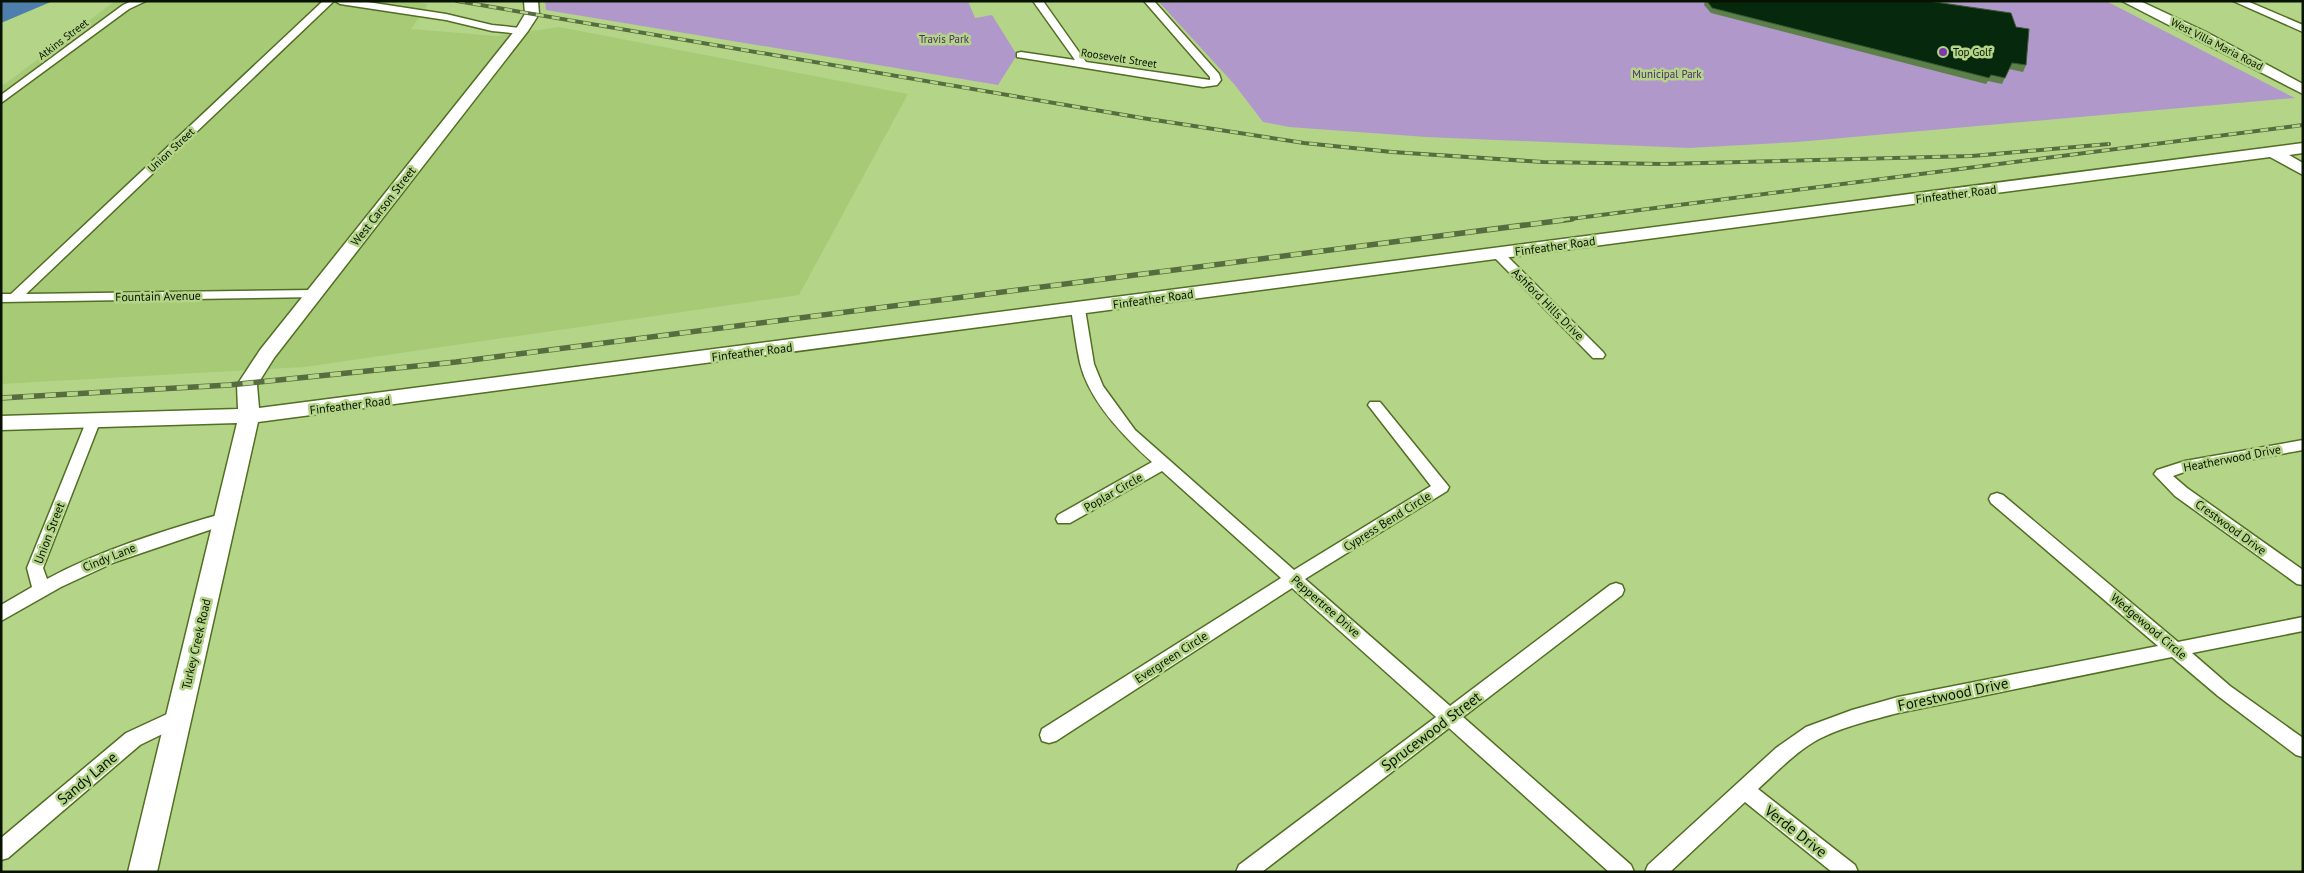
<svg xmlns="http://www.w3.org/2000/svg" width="2304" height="873" font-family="'PT Sans',sans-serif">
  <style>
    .built { fill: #a7ca76 }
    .green { fill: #b198cb }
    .water { fill: #4e7fac }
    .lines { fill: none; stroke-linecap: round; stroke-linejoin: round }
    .street-casing { stroke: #526e23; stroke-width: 3 }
    .secondary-casing { stroke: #526e23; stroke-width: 3 }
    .street { fill: #fff; fill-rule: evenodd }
    .secondary { fill: #fff; fill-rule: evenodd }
    .rail-far1-casing { stroke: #576c3f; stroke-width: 4 }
    .rail-casing { stroke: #576c3f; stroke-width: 5.5 }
    .rail-far1 { stroke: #b4d588; stroke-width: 2.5; stroke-dasharray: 8; stroke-linecap: butt }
    .rail { stroke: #b4d588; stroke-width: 4; stroke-dasharray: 11; stroke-linecap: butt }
    .wall { fill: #5d7f4a }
    .building { fill: #06290d; stroke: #3a5d32 }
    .poi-dot { fill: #7b39ad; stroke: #b4d588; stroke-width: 2 }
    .labels { text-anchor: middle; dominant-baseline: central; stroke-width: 5; stroke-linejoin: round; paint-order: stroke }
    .far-street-label { font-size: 11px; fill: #081200; stroke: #b4d588 }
    .far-park-label { font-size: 11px; fill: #50296e; stroke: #b4d588 }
    .far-poi-label { font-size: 11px; fill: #081200; stroke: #b4d588; text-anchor: start }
    .street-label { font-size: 12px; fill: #081200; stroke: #b4d588 }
    .near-street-label { font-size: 15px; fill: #081200; stroke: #b4d588 }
  </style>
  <rect width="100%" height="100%" fill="#b4d588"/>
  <polygon class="built" points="115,1 411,1 428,4 411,29 497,36 559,27 908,94 799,295 305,367 1,384 1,84 5,84"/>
  <g class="green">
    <polygon points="545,1 968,1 975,18 992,15 1017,55 998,85 546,10"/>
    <polygon points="1158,1 2106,1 2295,98 1797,142 1689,148 1426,137 1289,127 1263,122 1234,84"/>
  </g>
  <polygon class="water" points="1,1 53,1 1,23"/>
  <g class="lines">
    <defs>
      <g id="street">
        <polygon points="132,1 146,1 129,9 1,103 1,95 123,5"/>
        <polygon points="323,1 334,1 26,294 314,290 321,294 319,297 1,302 1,294 11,294"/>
        <polygon points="335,1 361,1 446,14 492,25 521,28 526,31 521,34 492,31 446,20 340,4"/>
        <polygon points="1033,1 1043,1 1086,62 1210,80 1210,77 1144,1 1154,1 1219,74 1221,80 1217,85 1203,87 1017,57 1017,53 1021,52 1075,60"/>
        <polygon points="2233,1 2247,1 2303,25 2303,32"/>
        <polygon points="1498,250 1502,251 1603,352 1605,355 1603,358 1593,358 1494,257 1492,254 1494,251"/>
        <path d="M1078,305L1085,309L1094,364L1103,386L1135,430L1294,570L1431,486L1368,405L1370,402H1380L1449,487L1447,491L1305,579L1450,706L1610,585L1616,583L1622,585L1624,590L1622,595L1463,717L1631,865L1634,872H1609L1449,728L1262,872H1236L1239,865L1436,717L1292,588L1056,741L1049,743L1042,741L1040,735L1042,729L1281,578L1162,471L1070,523H1058L1056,519L1058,515L1152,462C1124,437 1089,401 1080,363C1076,345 1074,327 1071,309Z"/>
        <path d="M93,417L100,422L43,568L47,579C103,549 163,531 224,513L230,515L232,519L230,523L115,562L61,587L1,621V605L32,587L27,568L86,422Z"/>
        <polygon points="2303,440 2303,450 2187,471 2173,476 2187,488 2303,570 2303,585 2297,584 2175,496 2154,474 2157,470 2185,461"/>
        <path d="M1997,493L2003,495L2178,642L2303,617V631L2192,653L2230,686L2303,738V757L2296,755L2218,696L2172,657L1898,713C1872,720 1845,726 1821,738C1797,750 1777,772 1758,789L1855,865L1858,872H1832L1745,802L1670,872H1645L1648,865L1776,748L1806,727L1852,710L1898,697L2158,646L1991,503L1989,499L1991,495Z"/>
        <polygon points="180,708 187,710 189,716 187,722 140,745 8,858 1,860 1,838 126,733"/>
      </g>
      <g id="secondary">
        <polygon points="524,1 538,1 539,14 528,31 274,358 257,385 259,408 2303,143 2303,153 2289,155 2303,163 2303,175 2270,157 258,422 157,872 128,872 237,423 1,430 1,416 238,409 237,385 260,350 516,29 525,14"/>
        <polygon points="2122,1 2140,1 2206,32 2303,84 2303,94"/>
      </g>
    </defs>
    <use href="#street" class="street-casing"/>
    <use href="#secondary" class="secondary-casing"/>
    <use href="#street" class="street"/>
    <use href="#secondary" class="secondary"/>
    <defs>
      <g id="rail-far1">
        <polyline points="457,1 1142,118 1304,143 1392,152 1543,162 1664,164 1972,156 2109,144"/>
        <polyline points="1562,220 2303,125"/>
      </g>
      <polyline id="rail" points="1,398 229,385 456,362 1572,219"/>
    </defs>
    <use href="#rail-far1" class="rail-far1-casing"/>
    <use href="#rail" class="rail-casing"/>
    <use href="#rail-far1" class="rail-far1"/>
    <use href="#rail" class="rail"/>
  </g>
  <polygon class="wall" points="1705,1 1928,1 2026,65 2023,72 2009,69 2002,84 1988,81 1986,84 1711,13 1704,5"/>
  <polygon class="building" points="1707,1 1928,1 2011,13 2016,27 2029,29 2026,65 2012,63 2005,78 1991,75 1989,78 1712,8"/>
  <circle class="poi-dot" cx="1943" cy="52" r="5"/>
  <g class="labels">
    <g class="far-street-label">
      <text transform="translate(63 39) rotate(-37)">Atkins Street</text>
      <text transform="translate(2217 44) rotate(27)">West Villa Maria Road</text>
      <text transform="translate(1119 58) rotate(9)">Roosevelt Street</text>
      <text transform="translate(171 150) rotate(-43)">Union Street</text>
    </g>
    <g class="far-park-label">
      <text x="944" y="39">Travis Park</text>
      <text x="1667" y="74">Municipal Park</text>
    </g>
    <g class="far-poi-label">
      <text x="1953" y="52">Top Golf</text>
    </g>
    <g class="street-label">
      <text transform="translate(1956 194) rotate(-7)">Finfeather Road</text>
      <text transform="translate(383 206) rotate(-52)">West Carson Street</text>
      <text transform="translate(1555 246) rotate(-8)">Finfeather Road</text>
      <text transform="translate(158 296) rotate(-1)">Fountain Avenue</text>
      <text transform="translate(1153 299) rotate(-8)">Finfeather Road</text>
      <text transform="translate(1548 304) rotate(45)">Ashford Hills Drive</text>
      <text transform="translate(752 352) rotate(-7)">Finfeather Road</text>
      <text transform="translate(350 405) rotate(-7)">Finfeather Road</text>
      <text transform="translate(2232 458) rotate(-11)">Heatherwood Drive</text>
      <text transform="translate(1113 492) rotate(-30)">Poplar Circle</text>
      <text transform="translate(1387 521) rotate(-32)">Cypress Bend Circle</text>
      <text transform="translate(2231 527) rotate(36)">Crestwood Drive</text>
      <text transform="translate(49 533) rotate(-69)">Union Street</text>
      <text transform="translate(109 557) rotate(-22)">Cindy Lane</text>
      <text transform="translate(1326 606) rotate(41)">Peppertree Drive</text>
      <text transform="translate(2149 626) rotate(40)">Wedgewood Circle</text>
      <text transform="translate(196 644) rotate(-77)">Turkey Creek Road</text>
      <text transform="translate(1171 657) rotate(-33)">Evergreen Circle</text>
    </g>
    <g class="near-street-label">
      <text transform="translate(1953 694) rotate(-12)">Forestwood Drive</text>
      <text transform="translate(1431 731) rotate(-37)">Sprucewood Street</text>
      <text transform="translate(87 778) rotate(-40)">Sandy Lane</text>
      <text transform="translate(1796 831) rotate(38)">Verde Drive</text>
    </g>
  </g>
  <rect width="2304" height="873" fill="none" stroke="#081200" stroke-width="5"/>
</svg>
